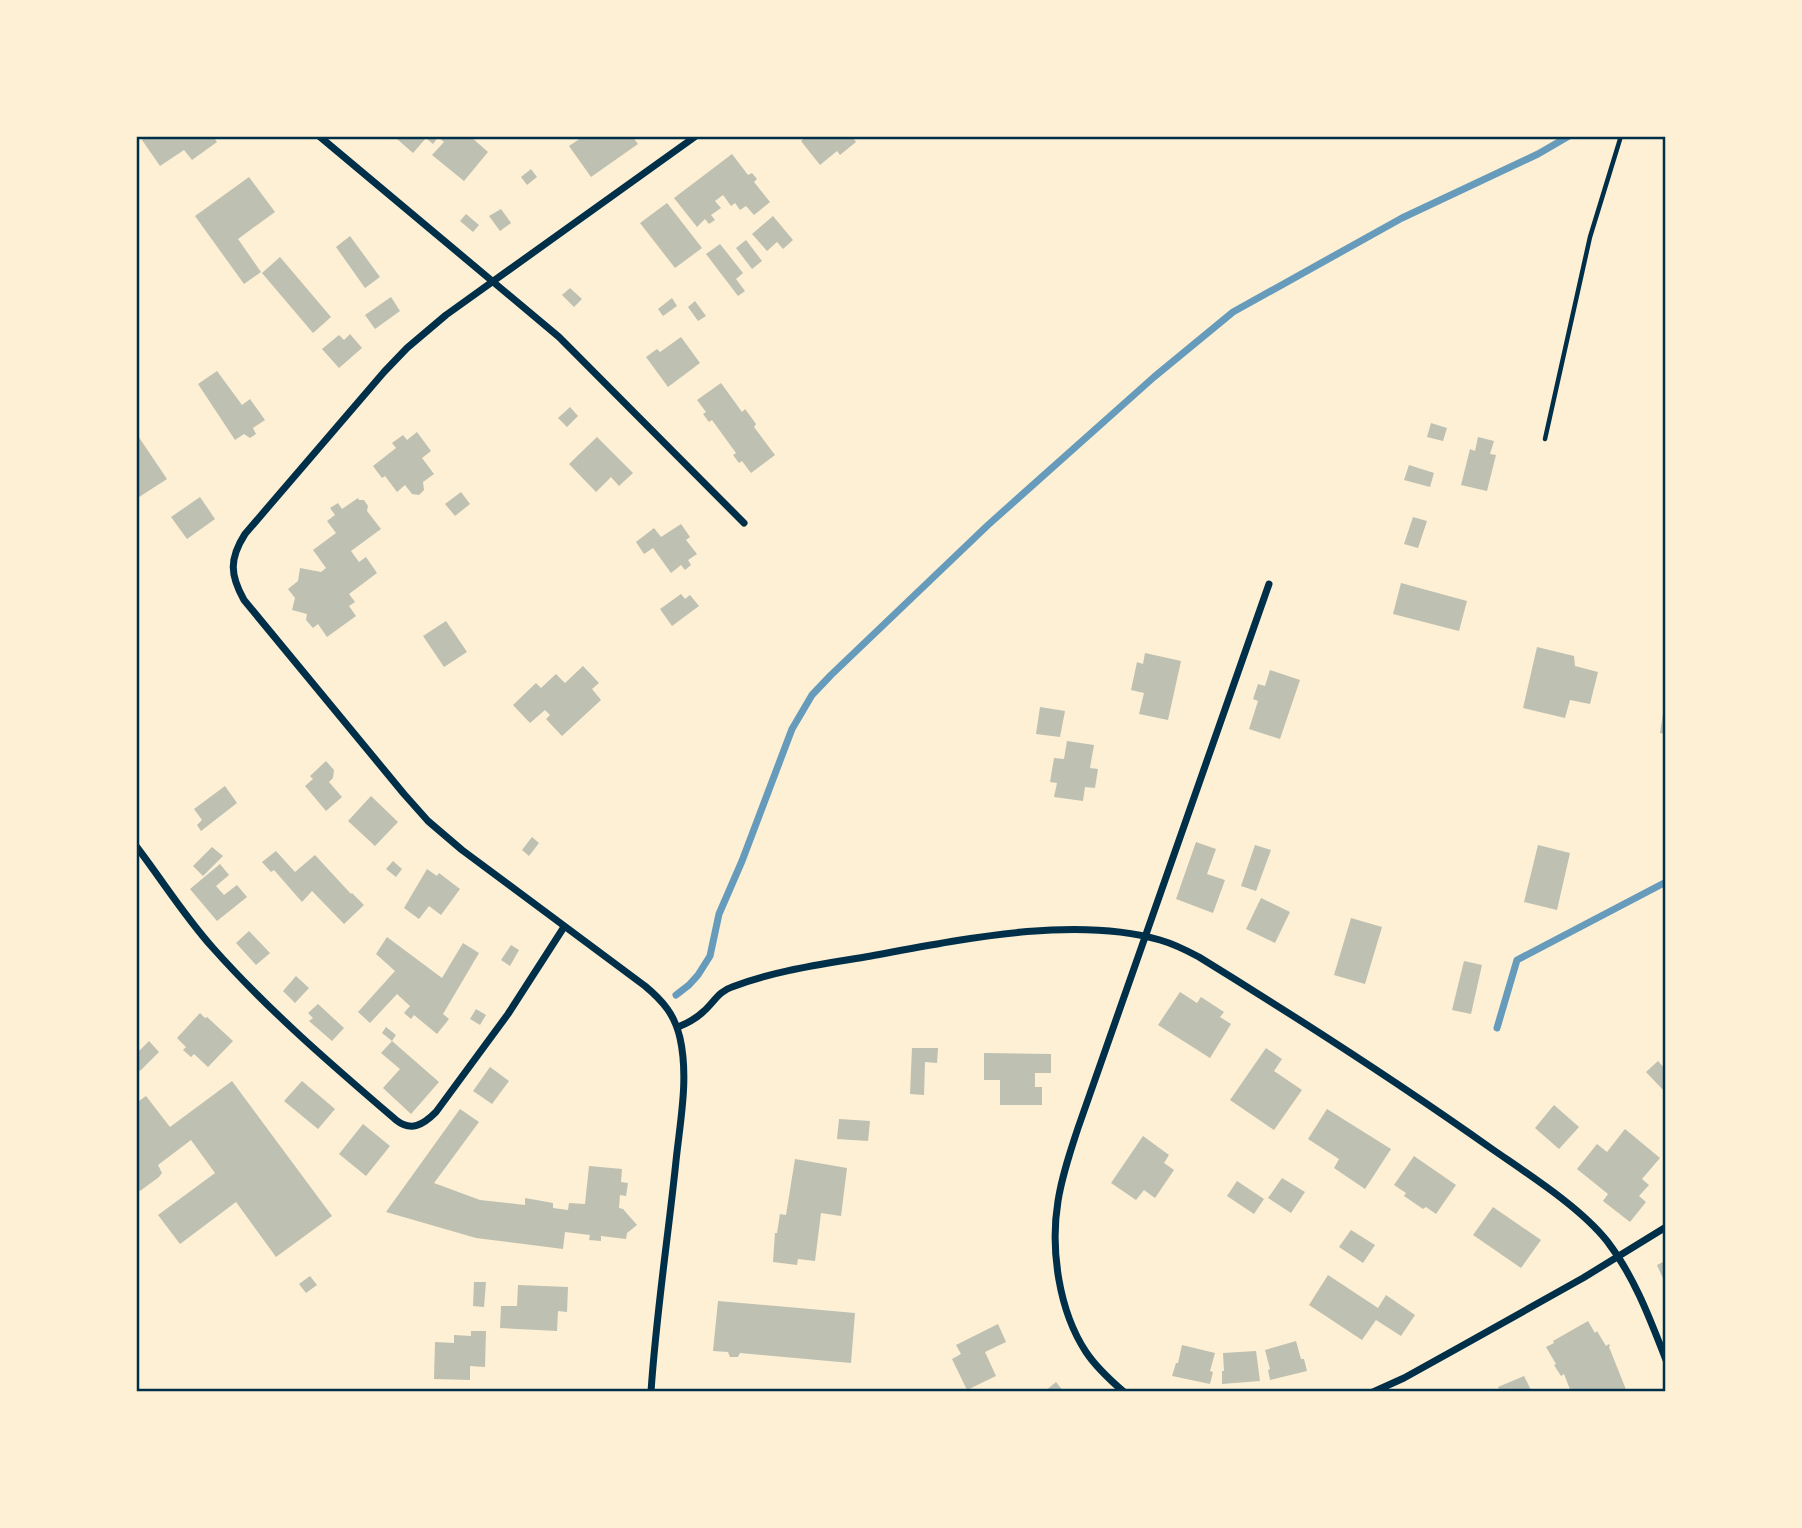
<svg xmlns="http://www.w3.org/2000/svg" width="1802" height="1528" font-family="'Roboto Condensed',sans-serif">
  <style>
    .lines { fill: none; stroke-linecap: round; stroke-linejoin: round }
    .stream { stroke: #669bbc; stroke-width: 7 }
    .building { fill: #bec0b2 }
    .path { stroke: #003049; stroke-width: 4.5 }
    .minor { stroke: #003049; stroke-width: 7 }
    .neatline { fill: none; stroke: #003049; stroke-width: 2.5 }
  </style>
  <rect width="100%" height="100%" fill="#fdf0d5"/>
  <g class="lines">
    <g class="stream">
      <polyline points="676,995 689,985 698,975 710,956 719,914 742,861 792,729 812,695 831,675 988,525 1154,377 1233,312 1402,218 1538,154 1569,136"/>
      <polyline points="1497,1028 1517,960 1666,882"/>
    </g>
  </g>
  <g class="building">
    <polygon points="147,136 213,136 217,142 192,160 184,150 160,166 142,140"/>
    <polygon points="399,136 470,136 488,152 464,181 432,155 444,142 438,137 433,144 426,138 413,153 397,139"/>
    <polygon points="580,136 632,136 638,144 591,177 569,146 581,138"/>
    <polygon points="807,136 852,136 856,142 840,155 837,151 820,165 801,141"/>
    <polygon points="732,154 748,175 752,173 757,179 754,182 770,202 754,215 746,206 740,210 735,203 731,206 723,195 715,201 721,208 711,215 715,220 709,224 705,219 697,227 674,198"/>
    <polygon points="531,169 537,177 527,185 521,177"/>
    <polygon points="249,177 275,212 238,239 261,272 244,284 195,216"/>
    <polygon points="667,203 702,248 675,268 640,223"/>
    <polygon points="501,209 511,223 500,231 489,216"/>
    <polygon points="466,214 479,225 473,232 460,221"/>
    <polygon points="773,216 793,240 783,249 777,242 767,251 752,234"/>
    <polygon points="350,236 380,277 365,288 336,247"/>
    <polygon points="746,240 762,261 752,269 736,248"/>
    <polygon points="720,244 743,273 736,279 745,291 738,296 706,254"/>
    <polygon points="280,257 331,317 313,333 262,273"/>
    <polygon points="570,288 582,299 574,307 562,295"/>
    <polygon points="391,297 400,311 375,329 365,315"/>
    <polygon points="672,298 677,306 663,316 658,309"/>
    <polygon points="695,301 706,316 698,321 688,307"/>
    <polygon points="350,334 362,348 339,368 322,349 339,335 344,340"/>
    <polygon points="681,337 700,363 668,387 646,357 657,349 660,352"/>
    <polygon points="217,371 242,405 250,399 265,420 253,428 256,434 250,438 244,434 235,440 198,384"/>
    <polygon points="721,383 742,412 745,409 751,417 756,424 754,427 775,455 751,473 742,461 739,463 733,455 736,453 712,420 709,422 703,414 706,412 697,400"/>
    <polygon points="570,407 578,416 567,427 558,418"/>
    <polygon points="1431,423 1447,428 1443,441 1427,437"/>
    <polygon points="417,432 431,451 422,458 434,474 423,482 424,490 419,495 412,494 405,485 397,492 385,476 382,478 373,466 396,448 392,443 403,435 407,440"/>
    <polygon points="136,433 167,479 136,499"/>
    <polygon points="597,437 633,473 619,486 611,477 596,492 569,464"/>
    <polygon points="1478,437 1494,441 1490,454 1496,455 1487,491 1461,485 1470,449 1475,451"/>
    <polygon points="1409,465 1434,473 1430,487 1404,480"/>
    <polygon points="461,492 470,504 455,516 445,504"/>
    <polygon points="200,497 215,519 187,539 171,517"/>
    <polygon points="358,498 359,500 364,500 368,506 367,511 381,529 351,551 359,562 366,557 377,573 349,594 355,602 349,606 356,616 327,637 318,624 313,628 306,620 307,614 292,610 295,598 288,589 298,581 300,568 321,572 326,568 313,550 336,533 327,521 335,515 330,508 338,503 342,509"/>
    <polygon points="1413,517 1427,521 1418,548 1404,544"/>
    <polygon points="681,524 690,537 686,540 697,554 688,560 691,565 685,570 681,565 671,573 653,548 644,554 636,542 654,528 661,537"/>
    <polygon points="1401,583 1467,601 1459,631 1393,614"/>
    <polygon points="681,594 685,599 690,595 699,606 672,626 660,609"/>
    <polygon points="446,621 467,652 444,667 423,636"/>
    <polygon points="1537,647 1574,656 1575,666 1598,672 1590,704 1570,700 1565,718 1523,708"/>
    <polygon points="1145,653 1181,661 1168,720 1139,714 1144,693 1131,690 1137,662 1143,664"/>
    <polygon points="583,666 599,683 592,689 601,700 562,736 546,719 550,715 545,710 530,723 513,705 536,683 541,688 556,674 565,683"/>
    <polygon points="1270,670 1300,680 1280,739 1249,729 1258,701 1253,699 1258,684 1265,686"/>
    <polygon points="1040,707 1065,711 1060,737 1036,734"/>
    <polygon points="1664,707 1665,707 1665,734 1660,733"/>
    <polygon points="1067,741 1094,745 1090,768 1098,769 1095,788 1085,787 1083,801 1054,797 1057,783 1050,782 1054,758 1064,759"/>
    <polygon points="326,761 334,770 333,778 329,782 342,797 326,811 305,786 313,779 310,776"/>
    <polygon points="225,786 237,803 201,831 197,825 202,820 194,809"/>
    <polygon points="371,796 398,822 375,846 348,821"/>
    <polygon points="532,837 539,843 529,856 522,850"/>
    <polygon points="1196,842 1216,849 1207,874 1225,880 1213,913 1176,899"/>
    <polygon points="1255,845 1271,850 1256,891 1241,886"/>
    <polygon points="1538,845 1570,853 1557,910 1524,902"/>
    <polygon points="212,847 223,856 203,876 193,866"/>
    <polygon points="276,851 295,872 315,855 351,894 352,893 364,905 344,924 312,891 302,902 274,870 271,872 262,862"/>
    <polygon points="393,861 402,869 396,877 386,869"/>
    <polygon points="220,864 229,875 216,886 224,895 237,885 247,897 217,921 190,889"/>
    <polygon points="427,869 437,876 439,873 460,889 441,915 429,906 419,919 404,908"/>
    <polygon points="1261,898 1290,912 1275,943 1246,929"/>
    <polygon points="1351,918 1382,927 1365,984 1334,975"/>
    <polygon points="249,931 270,953 256,965 236,943"/>
    <polygon points="387,937 442,978 463,943 479,953 443,1014 449,1019 437,1034 414,1015 411,1019 404,1013 410,1006 397,994 370,1023 358,1012 395,971 376,954"/>
    <polygon points="511,945 519,950 510,966 501,960"/>
    <polygon points="1464,961 1482,965 1471,1014 1452,1010"/>
    <polygon points="296,976 309,988 295,1003 283,991"/>
    <polygon points="1180,992 1197,1003 1201,997 1224,1012 1220,1017 1231,1024 1210,1058 1158,1025"/>
    <polygon points="318,1004 344,1028 332,1041 309,1021 313,1018 308,1013"/>
    <polygon points="476,1009 486,1015 480,1025 470,1019"/>
    <polygon points="200,1013 205,1018 207,1017 233,1041 208,1067 194,1054 191,1057 183,1050 186,1047 177,1038"/>
    <polygon points="386,1027 396,1035 392,1041 382,1033"/>
    <polygon points="149,1041 159,1052 140,1071 136,1067 136,1054"/>
    <polygon points="392,1041 439,1082 411,1114 383,1088 400,1069 381,1053"/>
    <polygon points="912,1048 938,1048 937,1063 925,1062 924,1095 910,1094"/>
    <polygon points="1266,1048 1282,1059 1274,1071 1302,1090 1274,1130 1230,1100"/>
    <polygon points="984,1053 1051,1054 1051,1073 1035,1073 1035,1087 1042,1087 1042,1105 1000,1105 1000,1080 984,1080"/>
    <polygon points="1658,1061 1665,1069 1665,1092 1646,1072"/>
    <polygon points="490,1067 509,1081 492,1104 473,1091"/>
    <polygon points="232,1081 332,1216 276,1257 236,1202 180,1244 158,1215 215,1173 191,1140 158,1165 162,1173 159,1177 140,1191 136,1186 136,1103 146,1096 170,1127"/>
    <polygon points="302,1081 335,1109 318,1129 284,1101"/>
    <polygon points="1554,1105 1579,1127 1559,1149 1535,1128"/>
    <polygon points="460,1109 479,1122 434,1183 480,1200 525,1205 525,1198 553,1203 553,1208 568,1210 569,1203 585,1204 589,1166 622,1169 621,1182 628,1183 626,1196 620,1195 619,1208 623,1209 637,1225 627,1233 626,1239 601,1236 601,1241 589,1240 590,1235 565,1232 563,1249 476,1238 386,1212"/>
    <polygon points="1327,1109 1391,1149 1365,1189 1334,1168 1339,1159 1308,1139"/>
    <polygon points="839,1119 870,1121 868,1141 837,1139"/>
    <polygon points="363,1124 390,1146 366,1176 339,1154"/>
    <polygon points="1625,1129 1660,1158 1642,1179 1649,1185 1639,1196 1646,1202 1630,1222 1603,1201 1608,1194 1577,1169 1597,1144 1607,1152"/>
    <polygon points="1143,1136 1169,1155 1164,1163 1174,1170 1155,1198 1144,1190 1136,1200 1111,1183"/>
    <polygon points="1414,1156 1456,1185 1436,1214 1426,1207 1423,1209 1404,1196 1406,1193 1394,1185"/>
    <polygon points="795,1159 847,1168 841,1216 821,1213 815,1261 798,1259 797,1265 773,1262 775,1233 777,1233 780,1214 786,1215"/>
    <polygon points="1282,1178 1305,1192 1291,1213 1268,1198"/>
    <polygon points="1237,1181 1264,1199 1254,1214 1227,1196"/>
    <polygon points="1493,1207 1541,1240 1521,1268 1473,1235"/>
    <polygon points="1351,1230 1375,1245 1363,1263 1339,1247"/>
    <polygon points="1665,1261 1665,1283 1657,1265"/>
    <polygon points="1328,1275 1378,1308 1386,1295 1415,1315 1401,1336 1376,1320 1362,1340 1309,1305"/>
    <polygon points="310,1276 317,1285 306,1293 299,1284"/>
    <polygon points="474,1282 486,1282 484,1307 473,1306"/>
    <polygon points="518,1285 568,1287 567,1312 558,1311 557,1331 500,1328 501,1306 517,1306"/>
    <polygon points="718,1301 855,1313 851,1363 740,1353 738,1357 730,1357 728,1352 713,1351"/>
    <polygon points="1588,1321 1595,1333 1597,1331 1606,1346 1609,1344 1610,1346 1609,1347 1627,1392 1571,1392 1564,1374 1561,1376 1554,1365 1556,1364 1546,1347 1554,1343 1553,1341"/>
    <polygon points="998,1324 1006,1342 985,1352 996,1376 967,1390 952,1359 961,1354 956,1345"/>
    <polygon points="471,1331 486,1331 485,1367 470,1366 470,1380 434,1379 435,1342 454,1343 454,1335 471,1336"/>
    <polygon points="1296,1341 1301,1359 1304,1359 1307,1371 1270,1380 1268,1370 1270,1369 1265,1350"/>
    <polygon points="1182,1345 1215,1353 1210,1371 1213,1372 1210,1384 1172,1376 1176,1363 1178,1363"/>
    <polygon points="1256,1351 1260,1381 1222,1384 1222,1371 1224,1371 1223,1353"/>
    <polygon points="1524,1376 1532,1392 1494,1392 1499,1389 1498,1387"/>
    <polygon points="1056,1382 1064,1392 1044,1392"/>
  </g>
  <g class="lines">
    <polyline class="path" points="1545,439 1590,237 1621,136"/>
    <g class="minor">
      <polyline points="319,136 559,337 744,523"/>
      <path d="M136,846C162,880 185,917 213,948C269,1011 332,1065 396,1120C411,1132 423,1125 436,1112L508,1014L564,927"/>
      <path d="M678,1027C688,1023 696,1019 704,1011C714,1002 719,991 732,987C776,970 825,964 871,956C958,940 1074,915 1160,940C1174,944 1186,950 1199,957C1298,1018 1396,1081 1492,1149C1528,1174 1580,1207 1607,1241C1634,1276 1650,1319 1666,1360"/>
      <path d="M651,1392C656,1315 668,1238 676,1161C680,1122 689,1078 680,1038C675,1015 663,1001 645,986L462,850L428,821L404,794L244,600C230,575 229,559 245,534L384,372L407,348L446,315L696,136"/>
      <path d="M1124,1392C1110,1380 1096,1367 1086,1352C1059,1311 1050,1250 1058,1201C1062,1176 1070,1152 1078,1128L1269,584"/>
      <polyline points="1373,1392 1404,1378 1458,1348 1583,1278 1666,1227"/>
    </g>
  </g>
  <rect width="1802" height="1528" fill="none" stroke="#fdf0d5" stroke-width="276"/>
  <rect x="138" y="138" width="1526" height="1252" class="neatline"/>
</svg>
